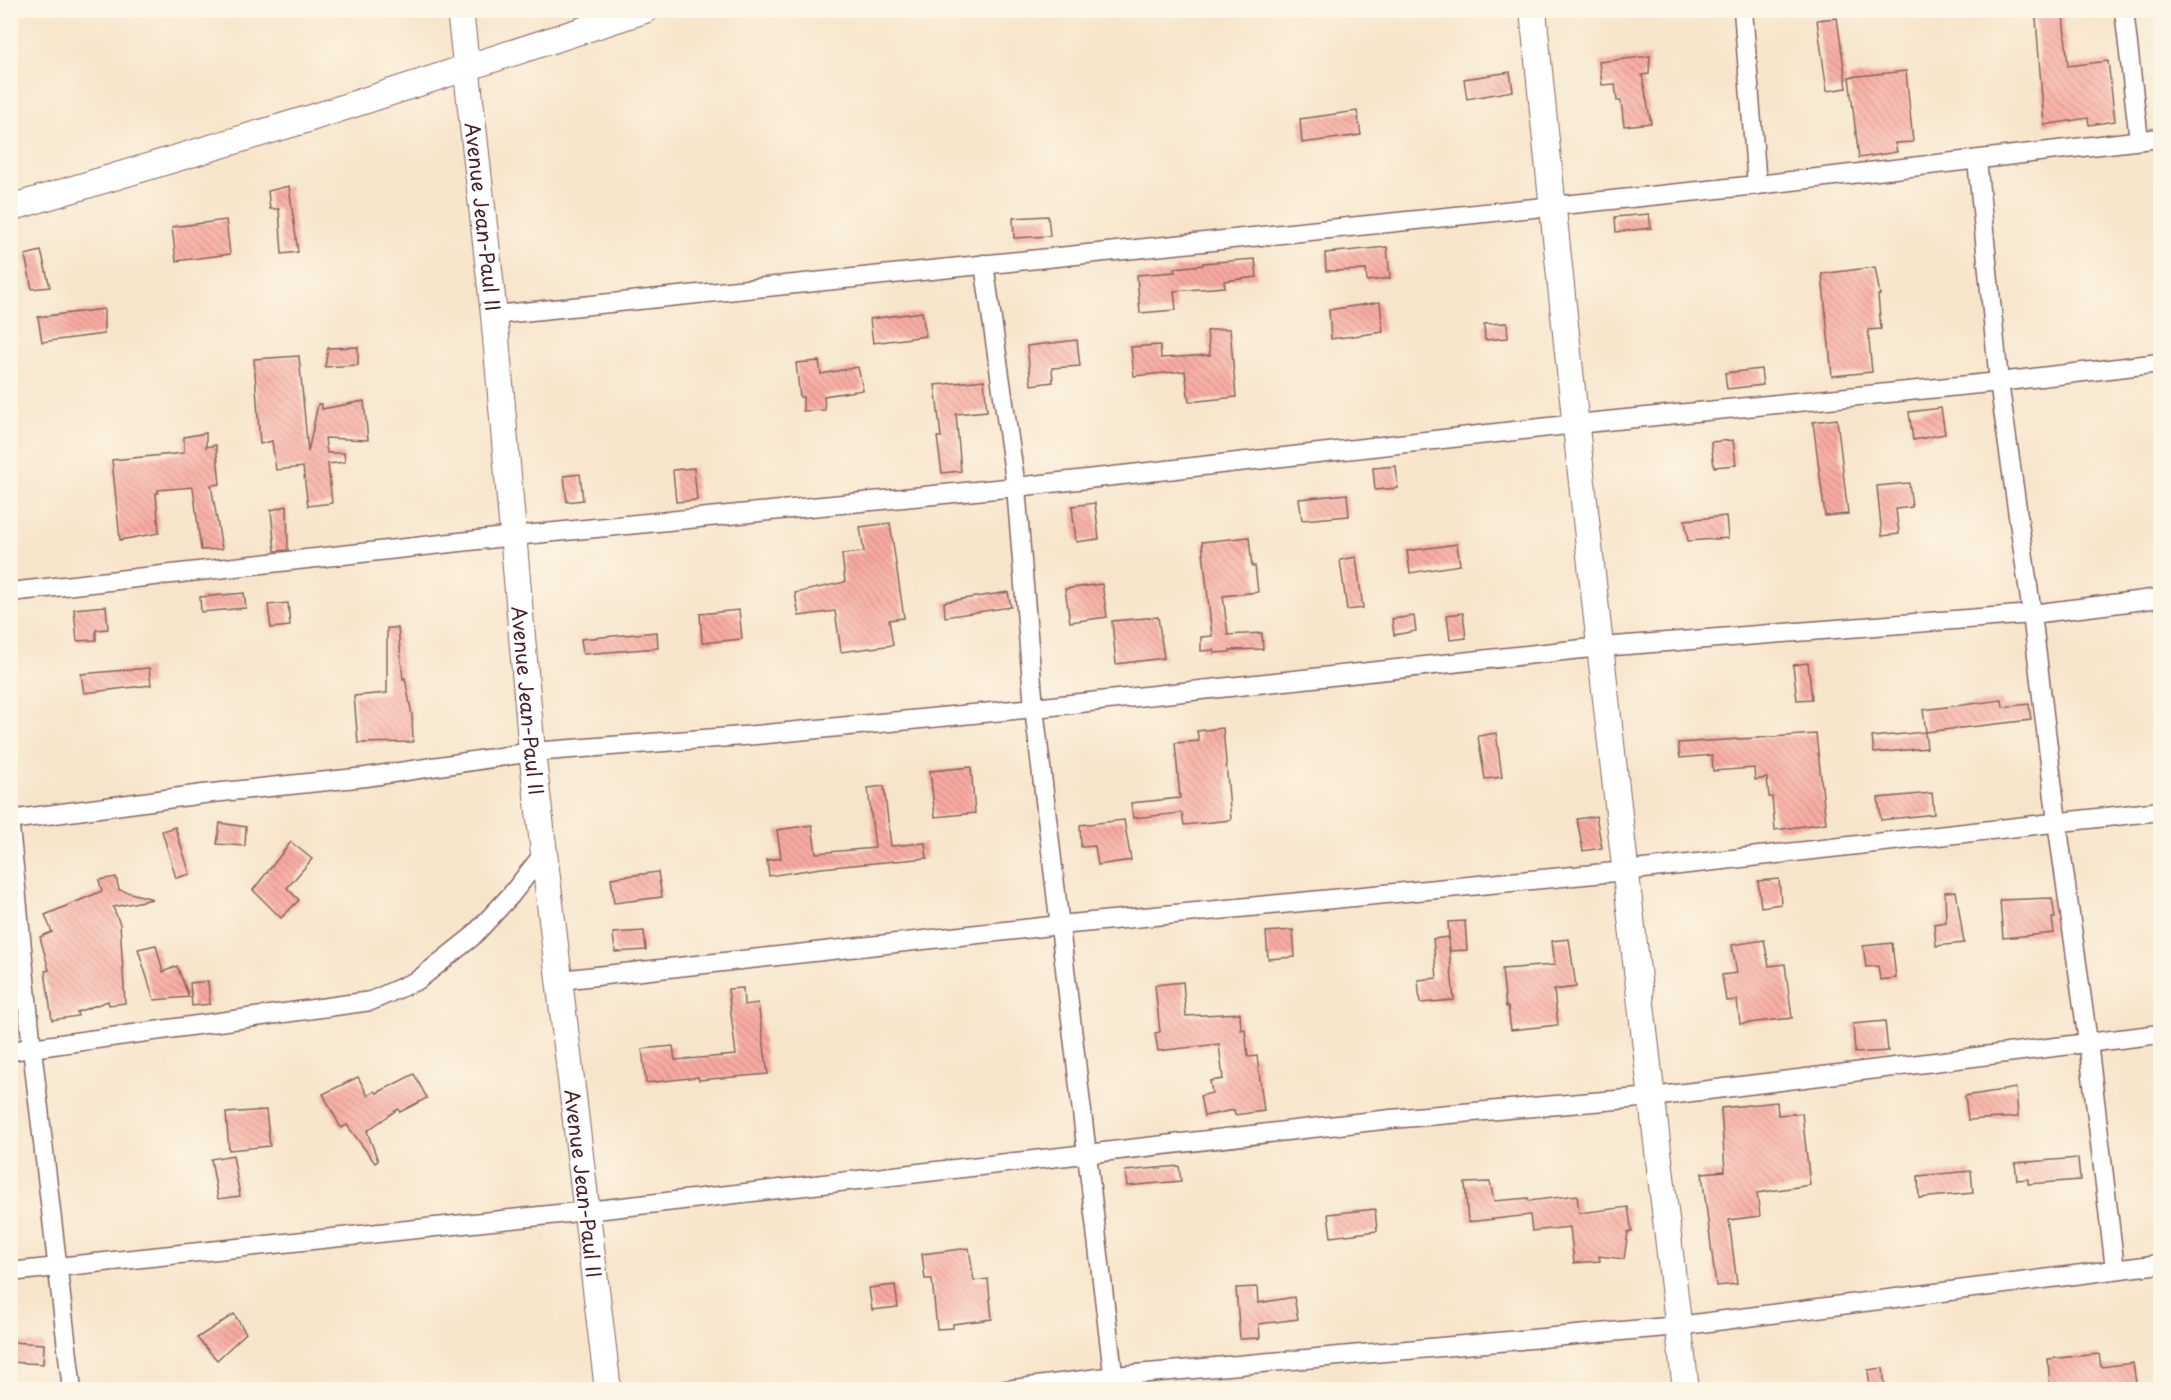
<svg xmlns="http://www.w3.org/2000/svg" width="2171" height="1400" font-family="'Playpen Sans',sans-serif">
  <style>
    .building { fill: url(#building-back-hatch) }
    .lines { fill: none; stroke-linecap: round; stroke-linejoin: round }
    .street-casing { stroke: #876463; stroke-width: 21 }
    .secondary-casing { stroke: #876463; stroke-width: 28 }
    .street { stroke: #fff; stroke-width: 18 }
    .secondary { stroke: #fff; stroke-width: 26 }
    .labels { text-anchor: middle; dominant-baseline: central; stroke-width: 4.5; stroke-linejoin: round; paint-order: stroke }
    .street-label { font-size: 20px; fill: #4a1f2b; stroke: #fcf5e5 }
  </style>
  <defs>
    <pattern id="building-back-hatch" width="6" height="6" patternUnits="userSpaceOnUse" patternTransform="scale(1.5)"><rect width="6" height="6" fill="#f9aba2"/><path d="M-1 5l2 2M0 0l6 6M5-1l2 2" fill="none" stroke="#cc8b84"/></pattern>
  </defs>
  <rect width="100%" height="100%" fill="#fcf5e5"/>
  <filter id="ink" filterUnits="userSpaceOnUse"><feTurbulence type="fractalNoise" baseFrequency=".0167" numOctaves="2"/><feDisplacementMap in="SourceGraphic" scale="12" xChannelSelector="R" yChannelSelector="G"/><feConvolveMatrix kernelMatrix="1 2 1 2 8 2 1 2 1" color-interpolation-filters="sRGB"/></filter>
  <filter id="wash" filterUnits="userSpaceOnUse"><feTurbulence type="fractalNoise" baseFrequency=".008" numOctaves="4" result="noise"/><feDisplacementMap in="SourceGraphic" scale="24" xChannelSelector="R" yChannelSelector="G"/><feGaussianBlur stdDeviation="1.35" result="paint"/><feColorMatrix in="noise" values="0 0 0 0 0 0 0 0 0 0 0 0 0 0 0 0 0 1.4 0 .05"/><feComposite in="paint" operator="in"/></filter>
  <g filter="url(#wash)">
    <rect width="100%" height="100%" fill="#f7e5cb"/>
    <g id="blocks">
      <g class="building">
        <polygon points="2063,15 2068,66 2108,61 2115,121 2089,125 2088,118 2044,125 2036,18"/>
        <polygon points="1837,18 1847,88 1827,91 1817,20"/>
        <polygon points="1650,56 1649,74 1642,75 1651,123 1624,126 1621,101 1617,101 1615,84 1602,85 1599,62"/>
        <polygon points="1906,71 1913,142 1895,143 1897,152 1859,158 1849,77"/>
        <polygon points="1510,72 1513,91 1467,99 1464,79"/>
        <polygon points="1357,111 1361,135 1302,143 1300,119"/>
        <polygon points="289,186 298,252 282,254 279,209 270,209 268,191"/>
        <polygon points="1649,214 1651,228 1616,232 1615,217"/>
        <polygon points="1048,216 1050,236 1014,238 1013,218"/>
        <polygon points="226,220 230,254 176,261 172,227"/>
        <polygon points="1387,247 1390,278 1367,281 1366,270 1326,271 1325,253"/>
        <polygon points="41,251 50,287 32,289 25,255"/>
        <polygon points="1255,259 1257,277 1224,281 1225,287 1174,291 1176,310 1140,313 1137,275 1175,272 1174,268 1203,265 1203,263"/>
        <polygon points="1875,267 1880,295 1878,295 1881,329 1868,330 1872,372 1832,376 1822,274"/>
        <polygon points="1380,302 1383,332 1331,339 1329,310"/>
        <polygon points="104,309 104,334 42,342 38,317"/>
        <polygon points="922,312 926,336 873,343 870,319"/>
        <polygon points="1507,323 1508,338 1485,340 1484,324"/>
        <polygon points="1221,329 1230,329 1236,397 1189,402 1185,371 1134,376 1131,347 1160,345 1161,358 1210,355 1207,331"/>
        <polygon points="1077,340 1080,366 1052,368 1053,382 1031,385 1027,346"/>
        <polygon points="358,347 358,365 325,367 328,348"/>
        <polygon points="299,356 308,452 318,404 322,404 322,409 364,401 368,440 325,438 327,453 344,453 345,462 328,464 332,503 308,506 303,467 276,470 272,441 260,444 254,359"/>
        <polygon points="819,361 821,374 858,367 863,390 824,396 825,410 803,411 803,397 800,397 796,363"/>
        <polygon points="1761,369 1763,385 1727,389 1725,373"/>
        <polygon points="984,380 987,411 956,414 961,471 942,473 937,437 941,437 935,385"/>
        <polygon points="1941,408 1945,434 1913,440 1909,412"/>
        <polygon points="1837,419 1848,514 1825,516 1813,422"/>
        <polygon points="206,433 206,447 216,445 220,484 211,485 222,549 201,550 193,487 158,490 158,493 156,493 159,533 120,540 112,460 184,453 184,437"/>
        <polygon points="1733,440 1736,465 1714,467 1711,442"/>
        <polygon points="1396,466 1398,488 1375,490 1373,468"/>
        <polygon points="694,468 697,500 676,502 673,470"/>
        <polygon points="580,474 583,500 567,502 564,476"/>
        <polygon points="1909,483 1912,507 1896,509 1899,534 1882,536 1877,486"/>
        <polygon points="1347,494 1349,516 1302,520 1299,499"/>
        <polygon points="1095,503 1099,539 1076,542 1072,506"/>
        <polygon points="287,506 288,550 275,551 271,510"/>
        <polygon points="1726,516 1728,538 1688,541 1685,520"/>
        <polygon points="890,523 904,618 889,620 893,645 841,652 835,611 799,616 795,593 845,582 842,554 864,552 860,527"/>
        <polygon points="1249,537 1252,567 1255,566 1258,592 1223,596 1228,635 1262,633 1263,649 1230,650 1230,652 1214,653 1214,650 1201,651 1201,637 1212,636 1202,542"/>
        <polygon points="1457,544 1460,565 1410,573 1407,551"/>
        <polygon points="1356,557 1363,608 1347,610 1340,560"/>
        <polygon points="1102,584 1107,617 1070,622 1065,589"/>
        <polygon points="1008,592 1011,607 945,617 944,602"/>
        <polygon points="244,593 246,608 201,612 200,597"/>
        <polygon points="288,603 290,626 271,628 268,605"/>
        <polygon points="106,606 108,629 96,630 96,640 77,641 74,609"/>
        <polygon points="739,610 742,639 702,643 700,614"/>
        <polygon points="1463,613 1466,638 1450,640 1447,615"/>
        <polygon points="1414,616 1416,631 1394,635 1392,619"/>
        <polygon points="1158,617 1164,658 1116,664 1112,621"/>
        <polygon points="387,628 398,628 403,679 405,678 412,715 413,742 358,743 354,696 387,693"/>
        <polygon points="657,632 658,648 583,654 581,639"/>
        <polygon points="1808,663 1812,699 1797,700 1793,665"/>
        <polygon points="149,668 151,685 84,693 81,674"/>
        <polygon points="2002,700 2003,707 2029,704 2031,720 1926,732 1923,710"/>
        <polygon points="1223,728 1231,820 1184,825 1182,813 1133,818 1131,803 1180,798 1175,743 1199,741 1197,731"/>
        <polygon points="1925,732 1927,748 1874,753 1872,737"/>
        <polygon points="1496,733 1502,777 1485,779 1478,736"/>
        <polygon points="1816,734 1826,823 1775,830 1772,797 1769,797 1767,778 1755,780 1754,768 1713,771 1712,755 1680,758 1678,743"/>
        <polygon points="971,767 975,813 935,817 930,771"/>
        <polygon points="884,786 891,846 925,843 927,858 821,868 769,876 767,860 781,858 777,830 812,825 816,853 875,848 868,788"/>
        <polygon points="1932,793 1934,814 1881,820 1878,798"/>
        <polygon points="1596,816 1602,848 1583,851 1577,819"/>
        <polygon points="1124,820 1131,860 1098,865 1095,846 1081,847 1080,825"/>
        <polygon points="220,823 246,827 245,846 217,844"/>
        <polygon points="175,827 190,874 176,878 162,831"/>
        <polygon points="291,842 312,859 287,888 299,900 281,918 253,890"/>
        <polygon points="658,872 662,897 614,903 611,878"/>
        <polygon points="116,877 119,890 153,899 113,907 120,924 125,1003 109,1005 108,1001 77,1012 78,1016 52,1020 45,971 49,970 40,937 52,932 45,915 102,891 99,880"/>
        <polygon points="1779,879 1781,904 1761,907 1758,881"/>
        <polygon points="1956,891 1964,943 1936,946 1934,924 1946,922 1945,892"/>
        <polygon points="2052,898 2055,918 2052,918 2054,933 2003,938 2000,900"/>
        <polygon points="1465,921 1467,950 1450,951 1448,922"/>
        <polygon points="1293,930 1295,957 1268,959 1266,932"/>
        <polygon points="644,931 646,950 615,952 613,933"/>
        <polygon points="1448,937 1454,1000 1420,1003 1418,980 1437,978 1433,939"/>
        <polygon points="1569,939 1576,987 1554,990 1558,1025 1511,1030 1508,1007 1506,1007 1502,969 1555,965 1552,941"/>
        <polygon points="1764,940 1769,966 1785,964 1792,1018 1740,1024 1737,1000 1726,1001 1722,975 1737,973 1732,945"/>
        <polygon points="1892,943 1896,978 1880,980 1878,966 1866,967 1863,946"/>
        <polygon points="156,945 163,972 177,966 189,997 154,1000 138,949"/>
        <polygon points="208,981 210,1004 192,1006 190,983"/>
        <polygon points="1183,982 1186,1016 1240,1013 1241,1030 1245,1029 1248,1057 1257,1056 1264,1111 1235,1115 1234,1110 1204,1116 1200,1096 1212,1093 1210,1081 1223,1079 1219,1044 1158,1051 1155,1033 1160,1032 1155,985"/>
        <polygon points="743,988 744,1005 758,1003 768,1074 699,1080 698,1077 646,1083 642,1049 673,1046 675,1060 736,1055 728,989"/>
        <polygon points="1885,1021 1888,1051 1855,1053 1853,1024"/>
        <polygon points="414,1074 427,1098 400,1112 398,1109 367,1131 378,1161 375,1163 347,1125 341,1128 323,1094 358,1077 368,1096 375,1091 377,1093"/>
        <polygon points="2016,1088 2018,1117 1968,1120 1965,1096"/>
        <polygon points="1777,1102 1778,1115 1802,1113 1810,1185 1757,1193 1760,1216 1729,1220 1737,1284 1716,1286 1702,1173 1725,1171 1721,1108"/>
        <polygon points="266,1110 270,1146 229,1150 226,1113"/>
        <polygon points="233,1155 240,1196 218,1199 211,1159"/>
        <polygon points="2078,1158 2080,1180 2028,1184 2028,1179 2017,1180 2015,1163"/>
        <polygon points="1179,1166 1181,1181 1127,1186 1125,1171"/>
        <polygon points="1971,1171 1973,1193 1919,1198 1918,1176"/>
        <polygon points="1490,1182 1494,1201 1528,1198 1529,1201 1577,1195 1579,1213 1628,1207 1632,1232 1628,1232 1624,1259 1599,1256 1600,1261 1574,1263 1570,1227 1532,1231 1530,1215 1468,1222 1465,1183"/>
        <polygon points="1375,1209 1377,1231 1331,1237 1328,1214"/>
        <polygon points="969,1248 974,1281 988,1279 992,1319 953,1324 953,1328 937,1329 932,1279 925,1279 922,1254"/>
        <polygon points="895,1285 898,1307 872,1310 869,1288"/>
        <polygon points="1257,1287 1258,1303 1294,1297 1298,1319 1259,1324 1260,1338 1240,1339 1236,1288"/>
        <polygon points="234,1314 246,1333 217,1360 197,1338"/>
        <polygon points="10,1342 44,1344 43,1364 10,1362"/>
        <polygon points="2099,1354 2101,1367 2133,1363 2137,1389 2050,1389 2048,1359"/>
        <polygon points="1883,1368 1885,1389 1870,1389 1868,1370"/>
      </g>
    </g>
  </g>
  <g filter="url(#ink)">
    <use href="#blocks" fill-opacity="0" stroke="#876463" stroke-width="1.5"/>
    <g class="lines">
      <defs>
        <g id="street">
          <polyline points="1743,10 1757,185"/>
          <polyline points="2124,10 2139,140"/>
          <polyline points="1977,160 1999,382 2032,614 2057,822 2088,1042 2115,1269"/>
          <polyline points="984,264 1016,487 1034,708 1115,1390"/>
          <polyline points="494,315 1757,185 2160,138"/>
          <polyline points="10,592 514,536 1016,487 1576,424 1999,382 2160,363"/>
          <polyline points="10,820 203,794 366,777 532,752 756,735 1034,708 1601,647 2032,614 2160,598"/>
          <polyline points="10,827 32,1049 72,1390"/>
          <polyline points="560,980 1060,925 1626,871 2160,811"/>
          <polyline points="10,1051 371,1001 418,980 472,937 511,895 544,853"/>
          <polyline points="10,1272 587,1211 1391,1119 1652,1097 2160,1034"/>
          <polyline points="1006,1390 1114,1376 1678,1326 2160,1264"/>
        </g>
        <g id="secondary">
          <path id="s1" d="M460,10L494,315L532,752L608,1390"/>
          <path d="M1533,10C1578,471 1632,930 1686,1390"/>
          <polyline points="10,208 308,119 645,10"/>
        </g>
      </defs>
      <use href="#street" class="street-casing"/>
      <use href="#secondary" class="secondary-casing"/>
      <use href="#street" class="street"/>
      <use href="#secondary" class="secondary"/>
    </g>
  </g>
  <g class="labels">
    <g class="street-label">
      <text stroke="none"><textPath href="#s1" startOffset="208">Avenue Jean-Paul II</textPath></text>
      <text stroke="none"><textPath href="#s1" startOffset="694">Avenue Jean-Paul II</textPath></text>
      <text stroke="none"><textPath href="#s1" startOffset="1180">Avenue Jean-Paul II</textPath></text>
    </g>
  </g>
  <rect width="2171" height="1400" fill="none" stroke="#fcf5e5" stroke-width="36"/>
</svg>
